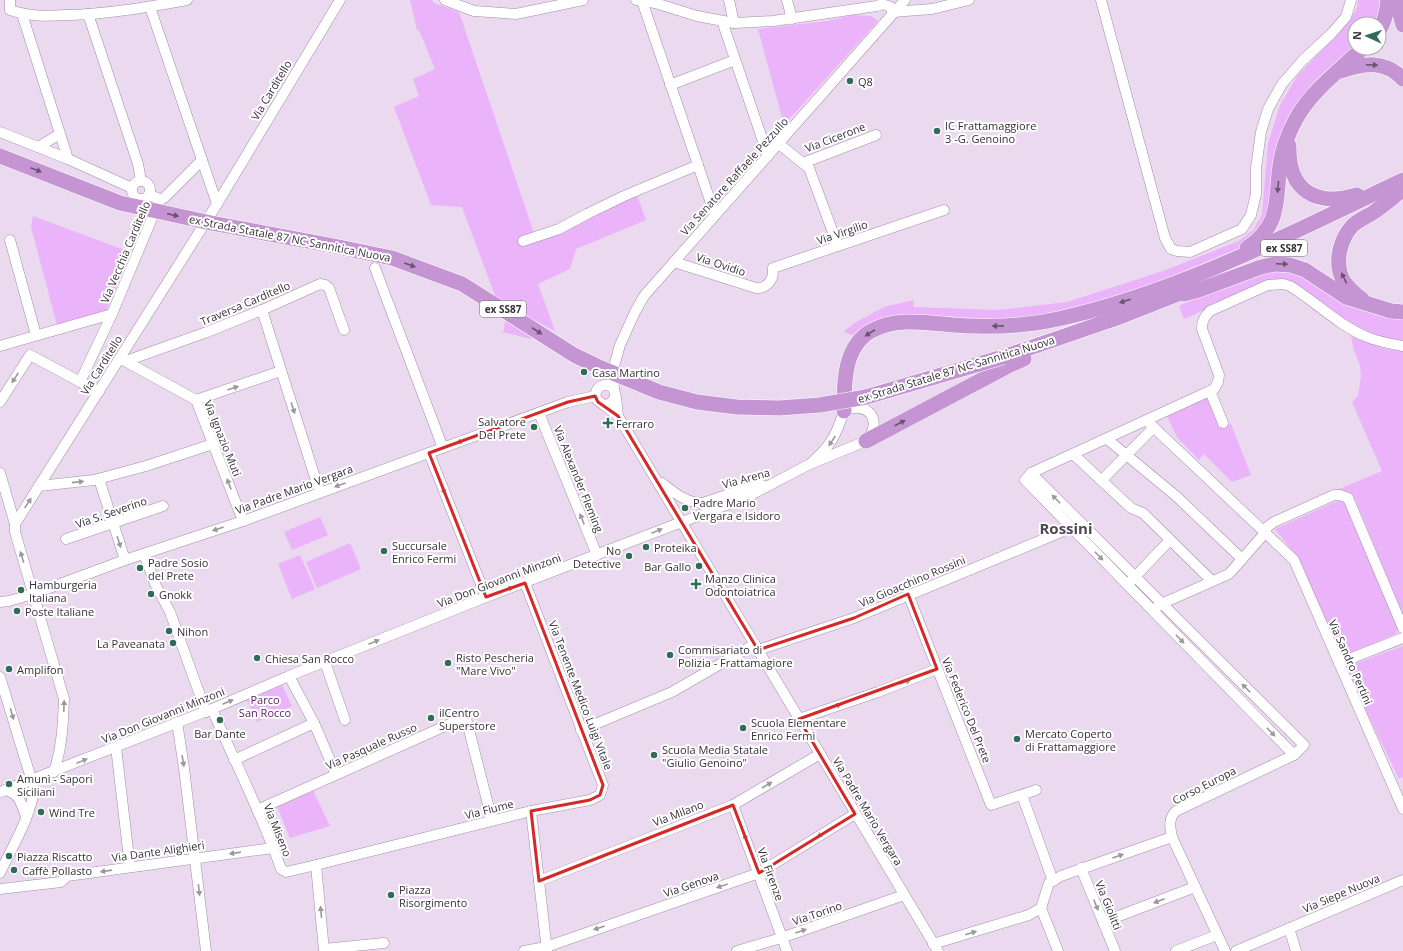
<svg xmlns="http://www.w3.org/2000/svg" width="1403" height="951" font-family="'Open Sans',sans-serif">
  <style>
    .green { fill: #eab3fa }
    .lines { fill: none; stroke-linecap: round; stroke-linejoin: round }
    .minor-casing { stroke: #a08fa5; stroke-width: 11 }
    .highway-casing { stroke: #fff; stroke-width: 16 }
    .minor { stroke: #fff; stroke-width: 10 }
    .highway { stroke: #c594d3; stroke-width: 15 }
    .highway-bridge-casing { stroke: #fff; stroke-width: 16; stroke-linecap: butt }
    .highway-bridge { stroke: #c594d3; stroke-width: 15 }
    .oneway { fill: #69536f }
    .oneway2 { fill: #9b989c }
    .marked { fill: none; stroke: #d62828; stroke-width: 3; stroke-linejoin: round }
    .poi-dot { fill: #306d59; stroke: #fff; stroke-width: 1.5 }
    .labels { text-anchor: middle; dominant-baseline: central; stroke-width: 4; stroke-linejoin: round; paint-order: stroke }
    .shield { fill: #fff; stroke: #736e74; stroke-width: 1 }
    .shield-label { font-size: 10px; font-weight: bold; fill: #373039 }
    .poi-label { font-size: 11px; fill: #373039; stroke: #fff; text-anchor: start }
    .street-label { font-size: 11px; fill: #373039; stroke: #fff }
    .park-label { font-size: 11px; fill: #5a176b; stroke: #fff }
    .district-label { font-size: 15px; font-weight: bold; fill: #534457; stroke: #fff }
  </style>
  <rect width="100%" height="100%" fill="#ebd9f0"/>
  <g class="green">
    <polygon points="410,0 432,0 434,3 459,12 537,242 637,195 646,220 576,249 570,269 538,284 555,331 536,321 522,317 496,298 462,207 431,205 394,107 419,96 413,79 435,69 419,30 417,30"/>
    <polygon points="1358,0 1385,0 1379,24 1355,24 1355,48 1308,93 1270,220 1244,246 1143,288 1068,314 1022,321 911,318 857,336 843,332 856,322 884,307 914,300 913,307 999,310 1067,302 1163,271 1239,241 1253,230 1262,215 1268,144 1280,105 1298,75 1348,23 1357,8"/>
    <polygon points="853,15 871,16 878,21 784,125 758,29 827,21"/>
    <polygon points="33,216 130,252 106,312 57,325 31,227"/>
    <polygon points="1292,269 1346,303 1376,315 1403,319 1403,341 1378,336 1344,320 1289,283 1222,302 1184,319 1179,306 1259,271"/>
    <polygon points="507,315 535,322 531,339 503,332"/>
    <polygon points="1351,336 1385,349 1403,351 1403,616 1354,496 1350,492 1337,490 1382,471 1352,402 1358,396 1361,376 1360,365 1354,351"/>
    <polygon points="1209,397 1223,428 1231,424 1251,475 1232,482 1204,454 1199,460 1177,437 1167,416"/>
    <polygon points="1342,501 1347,504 1398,630 1396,634 1352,653 1339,651 1295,554 1275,529 1335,502"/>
    <polygon points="320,517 328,535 292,550 284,532"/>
    <polygon points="350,543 361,569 317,588 306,562"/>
    <polygon points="300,555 315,589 292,599 278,564"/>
    <polygon points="1403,646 1403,777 1399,779 1349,675 1356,663"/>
    <polygon points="282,685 292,706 257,722 247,700"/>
    <polygon points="313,790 330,826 290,838 277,806"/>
  </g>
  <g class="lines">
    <defs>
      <g id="minor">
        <path d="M10,0V10C31,17 47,16 68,15C109,14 148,7 187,0"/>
        <polyline points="445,0 474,11 516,14 583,0"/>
        <polyline points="636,0 655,3 697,16 734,23 773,21 877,6 882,4 891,7 895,12"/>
        <polyline points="729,0 734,23"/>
        <polyline points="787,0 792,19"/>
        <polyline points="1101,0 1165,238 1171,249 1177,251 1190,252 1242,229 1251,215 1256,194 1256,168 1261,132 1268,109 1282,84 1303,60 1331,34 1346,17 1351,0"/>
        <polyline points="642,1 715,215"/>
        <polyline points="150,7 217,204"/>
        <polyline points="892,12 932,9 969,0"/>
        <polyline points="22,14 68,159"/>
        <polyline points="88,14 138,164 141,181"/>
        <polyline points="722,21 768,156"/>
        <polyline points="670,85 735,60"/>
        <polyline points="0,132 68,159 132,188"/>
        <polyline points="779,144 809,168 838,246"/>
        <polyline points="38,147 60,134"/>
        <polyline points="803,163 876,135"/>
        <circle cx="141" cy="190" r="9"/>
        <polyline points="149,195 160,199 164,198 202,160"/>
        <polyline points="10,240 36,335"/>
        <polyline points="523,241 559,229 587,214 624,196 698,165"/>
        <path d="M674,262L756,288C763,289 769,284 772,278C773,275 773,271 773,268L944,210"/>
        <polyline points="375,268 443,448"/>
        <polyline points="262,310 320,493"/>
        <polyline points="0,346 112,314"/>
        <polyline points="123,360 196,400 243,521"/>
        <polyline points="126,361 207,332 262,310 320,284 325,285 329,288 344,330"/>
        <polyline points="80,382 112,314 160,199"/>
        <polyline points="614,390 613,370 620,345 635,312 644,296 905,0"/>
        <polyline points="1210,391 1223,423"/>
        <path d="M615,396C613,402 609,405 604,405L597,400C591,387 608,379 614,390C617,396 617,409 618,416"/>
        <polyline points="196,400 281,371"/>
        <polyline points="0,402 30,355 99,392"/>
        <polyline points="604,405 618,416 938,951"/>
        <polyline points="539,413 597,555"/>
        <polyline points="1147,421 1294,560 1403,809"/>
        <polyline points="1107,439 1176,496 1242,559"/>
        <polyline points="429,453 486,597"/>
        <polyline points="1073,454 1131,508 1143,513 1212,581"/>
        <polyline points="0,473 15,524"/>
        <path d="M1031,473L1304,745L1294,755L1176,811C1168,819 1170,827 1172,837L1225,951"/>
        <polyline points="99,479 125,560"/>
        <polyline points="1102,480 1154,427"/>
        <path d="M662,483C674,493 687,503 703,503L744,489L762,485"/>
        <polyline points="39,486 94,480 146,466 213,444"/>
        <polyline points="66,539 163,506"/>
        <polyline points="144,554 156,586 170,612 206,712"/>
        <polyline points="1130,582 1170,540"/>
        <polyline points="908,594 991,805 1036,790"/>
        <polyline points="0,602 9,601 33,594 125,560 243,521 568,402 595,396"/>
        <polyline points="1157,607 1161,604 1229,574 1265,533 1267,527 1274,522 1334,495 1340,495 1348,498 1403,628"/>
        <polyline points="758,650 854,618 1078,525"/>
        <polyline points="325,662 345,720"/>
        <polyline points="1339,663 1403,638"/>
        <polyline points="289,676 314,723 336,774"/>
        <path d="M0,677L34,788C32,815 11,849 0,873"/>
        <path d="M212,709C235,763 262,814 281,869L286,872L316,865L324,951"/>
        <polyline points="799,719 878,692 937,669"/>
        <polyline points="177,722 184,768 206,951"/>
        <polyline points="581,730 672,692 755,644"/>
        <polyline points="116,747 130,867"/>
        <path d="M1294,755L1025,480L1031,473L1214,389L1218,382L1219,375L1202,329C1202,321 1204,317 1210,311L1268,285L1283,284L1290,286C1316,302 1338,325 1367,337C1379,342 1391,344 1403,346"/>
        <polyline points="234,760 314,723"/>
        <path d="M54,772C62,747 63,725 64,699L15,532V524L217,204L340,0"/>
        <path d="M5,790C20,793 21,804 26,816"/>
        <path d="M0,792L212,709L289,676L486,597L747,497L810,464L866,441C884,422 868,399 844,411C836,436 830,447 810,464"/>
        <polyline points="1022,795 1053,881"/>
        <polyline points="733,805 787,951"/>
        <polyline points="257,810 461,719 467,722 492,820"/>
        <polyline points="531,811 547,951"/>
        <polyline points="316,865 531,811 590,800 600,795 603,785 525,583"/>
        <polyline points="1081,868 1115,951"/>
        <polyline points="539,881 733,805 820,754"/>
        <polyline points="0,889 61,882 67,876 273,848"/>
        <polyline points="1041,908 1058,951"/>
        <polyline points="1103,922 1195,887"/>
        <polyline points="1289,928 1296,951"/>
        <polyline points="933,944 1029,915 1041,908 1049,883 1061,876 1172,837"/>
        <polyline points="324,949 384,943"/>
        <polyline points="524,951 546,947 759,873 855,814"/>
        <polyline points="737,951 781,938 904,895"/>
        <polyline points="1176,951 1217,935"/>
        <polyline points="1236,951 1403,880"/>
      </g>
      <g id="highway">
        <polyline points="1396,0 1403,25"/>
        <path d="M1379,31C1385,21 1387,11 1388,0"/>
        <path d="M1341,71C1364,63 1385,60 1403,79"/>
        <path d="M1289,146C1288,191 1316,207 1357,195"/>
        <path d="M1247,248C1282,224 1275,201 1280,165C1282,150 1289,132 1296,119C1312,90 1340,70 1363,48"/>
        <polyline points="1184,294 1199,290 1261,267 1275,264 1290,265 1305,270 1346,297 1391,311 1403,312"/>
        <path d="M1362,299C1355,294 1348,288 1343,280C1334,262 1340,239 1353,225C1358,221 1365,217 1371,214C1382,207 1391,199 1401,191"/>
        <polyline points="1003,357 1117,318 1193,288"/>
        <path d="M844,411C844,385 843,347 871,331C901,314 940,326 974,326C1002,327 1031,325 1058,319C1180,292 1291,233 1403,180"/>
        <polyline points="866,441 1008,366 1024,359"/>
      </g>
    </defs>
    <use href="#minor" class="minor-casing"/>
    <use href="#highway" class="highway-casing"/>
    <use href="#minor" class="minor"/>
    <use href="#highway" class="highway"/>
    <defs>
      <polyline id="highway-bridge" points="0,156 120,203 211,223 334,246 392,258 462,284 574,355 601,368 659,392 697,402 737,407 779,408 820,405 866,397 1003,357"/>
    </defs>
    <use href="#highway-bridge" class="highway-bridge-casing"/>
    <use href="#highway-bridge" class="highway-bridge"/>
  </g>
  <defs><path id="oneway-solid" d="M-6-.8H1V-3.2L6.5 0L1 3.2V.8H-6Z"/></defs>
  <g class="oneway">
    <use href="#oneway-solid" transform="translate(1372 65) rotate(3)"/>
    <use href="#oneway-solid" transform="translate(36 170) rotate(21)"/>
    <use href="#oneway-solid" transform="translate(1278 187) rotate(95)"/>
    <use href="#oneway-solid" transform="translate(173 215) rotate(13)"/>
    <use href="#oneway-solid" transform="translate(1282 264) rotate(3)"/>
    <use href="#oneway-solid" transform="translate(410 265) rotate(20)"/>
    <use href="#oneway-solid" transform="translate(1344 278) rotate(-116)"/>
    <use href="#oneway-solid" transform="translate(1125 301) rotate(163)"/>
    <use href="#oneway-solid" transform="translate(998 326) rotate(179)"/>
    <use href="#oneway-solid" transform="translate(537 331) rotate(33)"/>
    <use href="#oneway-solid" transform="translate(870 333) rotate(147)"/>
    <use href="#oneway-solid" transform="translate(900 423) rotate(-28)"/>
  </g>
  <g class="oneway2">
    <use href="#oneway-solid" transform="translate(15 378) rotate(123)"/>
    <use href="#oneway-solid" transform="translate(233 388) rotate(-19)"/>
    <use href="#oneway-solid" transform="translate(293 408) rotate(72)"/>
    <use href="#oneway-solid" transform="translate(462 441) rotate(160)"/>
    <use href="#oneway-solid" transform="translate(832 441) rotate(124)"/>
    <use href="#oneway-solid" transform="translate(78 482) rotate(-6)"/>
    <use href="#oneway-solid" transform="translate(229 484) rotate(-111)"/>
    <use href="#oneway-solid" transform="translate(340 485) rotate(160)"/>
    <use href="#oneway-solid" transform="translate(443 489) rotate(69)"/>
    <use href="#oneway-solid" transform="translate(1056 499) rotate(-135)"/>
    <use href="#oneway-solid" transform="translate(28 503) rotate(-57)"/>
    <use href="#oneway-solid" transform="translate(582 519) rotate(-112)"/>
    <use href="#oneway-solid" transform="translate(218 529) rotate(161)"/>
    <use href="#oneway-solid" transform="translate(657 531) rotate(-22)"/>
    <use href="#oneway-solid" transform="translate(119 542) rotate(72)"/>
    <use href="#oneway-solid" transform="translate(1099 556) rotate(46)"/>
    <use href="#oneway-solid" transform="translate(22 557) rotate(-107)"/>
    <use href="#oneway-solid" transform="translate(508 589) rotate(-20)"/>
    <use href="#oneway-solid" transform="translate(1180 639) rotate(46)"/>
    <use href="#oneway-solid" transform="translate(374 642) rotate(-22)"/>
    <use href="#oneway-solid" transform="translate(905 682) rotate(-21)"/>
    <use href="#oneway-solid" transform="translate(1246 688) rotate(-135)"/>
    <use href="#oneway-solid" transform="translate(228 702) rotate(-23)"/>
    <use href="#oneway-solid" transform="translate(64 706) rotate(-88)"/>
    <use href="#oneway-solid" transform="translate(836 706) rotate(-19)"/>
    <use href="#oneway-solid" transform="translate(12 714) rotate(73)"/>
    <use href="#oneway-solid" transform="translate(1271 732) rotate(46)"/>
    <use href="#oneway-solid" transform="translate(82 761) rotate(-22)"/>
    <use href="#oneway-solid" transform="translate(183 761) rotate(81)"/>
    <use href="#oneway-solid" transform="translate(767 785) rotate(-31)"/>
    <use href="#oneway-solid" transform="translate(822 834) rotate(148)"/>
    <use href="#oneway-solid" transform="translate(746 839) rotate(-110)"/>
    <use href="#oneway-solid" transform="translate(235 853) rotate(172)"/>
    <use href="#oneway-solid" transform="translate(1118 856) rotate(-19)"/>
    <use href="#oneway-solid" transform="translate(106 871) rotate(172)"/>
    <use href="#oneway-solid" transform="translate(722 886) rotate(161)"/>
    <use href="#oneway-solid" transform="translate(199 890) rotate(84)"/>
    <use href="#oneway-solid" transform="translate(1159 901) rotate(159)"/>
    <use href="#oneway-solid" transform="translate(1096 905) rotate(68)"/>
    <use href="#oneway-solid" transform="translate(321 912) rotate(-95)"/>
    <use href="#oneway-solid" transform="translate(599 928) rotate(161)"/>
    <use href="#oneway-solid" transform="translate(801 931) rotate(-19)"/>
    <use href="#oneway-solid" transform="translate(971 933) rotate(-17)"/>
  </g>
  <path class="marked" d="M595,396L598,402L618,416L758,650L854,618L908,594L937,669L799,719L855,814L759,873L733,805L539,881L531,811L590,800L600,795L603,785L525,583L486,597L429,453L568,402Z"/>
  <g class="poi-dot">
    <circle cx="850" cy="81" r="4"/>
    <circle cx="937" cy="131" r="4"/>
    <circle cx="584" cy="372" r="4"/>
    <path d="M606 417h4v4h4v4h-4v4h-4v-4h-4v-4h4z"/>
    <circle cx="534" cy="427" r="4"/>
    <circle cx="685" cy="508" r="4"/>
    <circle cx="646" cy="547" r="4"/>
    <circle cx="384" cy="551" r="4"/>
    <circle cx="629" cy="556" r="4"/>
    <circle cx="699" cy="566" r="4"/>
    <circle cx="140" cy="568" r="4"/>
    <path d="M694 578h4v4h4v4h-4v4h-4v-4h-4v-4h4z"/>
    <circle cx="21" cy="590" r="4"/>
    <circle cx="151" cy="594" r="4"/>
    <circle cx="17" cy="611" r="4"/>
    <circle cx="169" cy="631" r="4"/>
    <circle cx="173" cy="643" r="4"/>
    <circle cx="670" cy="655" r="4"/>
    <circle cx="257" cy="658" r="4"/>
    <circle cx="448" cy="663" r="4"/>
    <circle cx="9" cy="669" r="4"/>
    <circle cx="431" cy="718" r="4"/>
    <circle cx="220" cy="720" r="4"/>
    <circle cx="743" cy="728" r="4"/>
    <circle cx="1017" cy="739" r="4"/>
    <circle cx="654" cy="755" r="4"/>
    <circle cx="9" cy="784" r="4"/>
    <circle cx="41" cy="812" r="4"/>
    <circle cx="9" cy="856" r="4"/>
    <circle cx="14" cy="870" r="4"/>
    <circle cx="391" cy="895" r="4"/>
  </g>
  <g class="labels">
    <g class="shield">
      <rect x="1261" y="240" width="46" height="16" rx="3"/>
      <rect x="480" y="301" width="46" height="16" rx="3"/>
    </g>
    <g class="shield-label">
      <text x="1284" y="248">ex SS87</text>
      <text x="503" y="309">ex SS87</text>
    </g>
    <g class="poi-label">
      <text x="858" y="81">Q8</text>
      <text x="945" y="125">IC Frattamaggiore<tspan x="945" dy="13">3 -G. Genoino</tspan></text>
      <text x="592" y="372">Casa Martino</text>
      <text x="526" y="421" text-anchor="end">Salvatore<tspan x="526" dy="13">Del Prete</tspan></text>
      <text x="616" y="423">Ferraro</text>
      <text x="693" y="502">Padre Mario<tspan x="693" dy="13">Vergara e Isidoro</tspan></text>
      <text x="392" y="545">Succursale<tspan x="392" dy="13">Enrico Fermi</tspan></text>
      <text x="654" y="547">Proteika</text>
      <text x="621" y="550" text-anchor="end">No<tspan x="621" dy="13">Detective</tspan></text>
      <text x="148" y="562">Padre Sosio<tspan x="148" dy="13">del Prete</tspan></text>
      <text x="691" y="566" text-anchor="end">Bar Gallo</text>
      <text x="705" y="578">Manzo Clinica<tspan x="705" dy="13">Odontoiatrica</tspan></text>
      <text x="29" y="584">Hamburgeria<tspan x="29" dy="13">Italiana</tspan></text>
      <text x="159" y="594">Gnokk</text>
      <text x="25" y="611">Poste Italiane</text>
      <text x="177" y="631">Nihon</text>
      <text x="165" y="643" text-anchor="end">La Paveanata</text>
      <text x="678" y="649">Commisariato di<tspan x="678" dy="13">Polizia - Frattamagiore</tspan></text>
      <text x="456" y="657">Risto Pescheria<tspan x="456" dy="13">"Mare Vivo"</tspan></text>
      <text x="265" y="658">Chiesa San Rocco</text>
      <text x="17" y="669">Amplifon</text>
      <text x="439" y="712">ilCentro<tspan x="439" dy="13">Superstore</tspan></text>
      <text x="751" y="722">Scuola Elementare<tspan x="751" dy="13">Enrico Fermi</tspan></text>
      <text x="220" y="733" text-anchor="middle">Bar Dante</text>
      <text x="1025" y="733">Mercato Coperto<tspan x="1025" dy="13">di Frattamaggiore</tspan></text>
      <text x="662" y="749">Scuola Media Statale<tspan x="662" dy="13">"Giulio Genoino"</tspan></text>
      <text x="17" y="778">Amunì - Sapori<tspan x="17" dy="13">Siciliani</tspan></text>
      <text x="49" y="812">Wind Tre</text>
      <text x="17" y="856">Piazza Riscatto</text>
      <text x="22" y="870">Caffè Pollasto</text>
      <text x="399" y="889">Piazza<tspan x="399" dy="13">Risorgimento</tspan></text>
    </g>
    <g class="street-label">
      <text transform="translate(271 90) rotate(-59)">Via Carditello</text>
      <text transform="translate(835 137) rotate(-21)">Via Cicerone</text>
      <text transform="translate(734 176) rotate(-48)">Via Senatore Raffaele Pezzullo</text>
      <text transform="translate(842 232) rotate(-19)">Via Virgilio</text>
      <text transform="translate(290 238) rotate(11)">ex Strada Statale 87 NC Sannitica Nuova</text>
      <text transform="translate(125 252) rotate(-67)">Via Vecchia Carditello</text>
      <text transform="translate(721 264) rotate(18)">Via Ovidio</text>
      <text transform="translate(245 303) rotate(-23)">Traversa Carditello</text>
      <text transform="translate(101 365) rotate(-58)">Via Carditello</text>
      <text transform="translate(956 369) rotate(-17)">ex Strada Statale 87 NC Sannitica Nuova</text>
      <text transform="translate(223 438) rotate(68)">Via Ignazio Muti</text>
      <text transform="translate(746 478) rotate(-15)">Via Arena</text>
      <text transform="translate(579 479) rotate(68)">Via Alexander Fleming</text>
      <text transform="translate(294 489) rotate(-20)">Via Padre Mario Vergara</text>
      <text transform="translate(111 512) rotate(-19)">Via S. Severino</text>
      <text transform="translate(499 580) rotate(-21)">Via Don Giovanni Minzoni</text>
      <text transform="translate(912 581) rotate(-23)">Via Gioacchino Rossini</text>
      <text transform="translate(1351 662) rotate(66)">Via Sandro Pertini</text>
      <text transform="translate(581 695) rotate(69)">Via Tenente Medico Luigi Vitale</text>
      <text transform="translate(967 710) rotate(68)">Via Federico Del Prete</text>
      <text transform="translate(163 715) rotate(-22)">Via Don Giovanni Minzoni</text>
      <text transform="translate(371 746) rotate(-24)">Via Pasquale Russo</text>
      <text transform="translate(1204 785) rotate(-27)">Corso Europa</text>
      <text transform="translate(489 809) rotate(-14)">Via Fiume</text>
      <text transform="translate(868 811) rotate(59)">Via Padre Mario Vergara</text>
      <text transform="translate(678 813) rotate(-21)">Via Milano</text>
      <text transform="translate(278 830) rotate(68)">Via Miseno</text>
      <text transform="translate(158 851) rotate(-8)">Via Dante Alighieri</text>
      <text transform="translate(771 874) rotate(70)">Via Firenze</text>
      <text transform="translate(691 884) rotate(-19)">Via Genova</text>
      <text transform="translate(1341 893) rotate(-23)">Via Siepe Nuova</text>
      <text transform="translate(1109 905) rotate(68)">Via Giolitti</text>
      <text transform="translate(817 913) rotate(-19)">Via Torino</text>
    </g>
    <g class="park-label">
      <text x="265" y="699">Parco<tspan x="265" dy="13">San Rocco</tspan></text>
    </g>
    <g class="district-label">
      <text x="1066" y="528">Rossini</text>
    </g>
  </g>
  <g transform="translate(1367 36) rotate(273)"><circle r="19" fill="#ffffff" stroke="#afacb0"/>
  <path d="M0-3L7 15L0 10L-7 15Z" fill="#306d59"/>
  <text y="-6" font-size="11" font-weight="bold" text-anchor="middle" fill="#373039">N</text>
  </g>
</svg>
